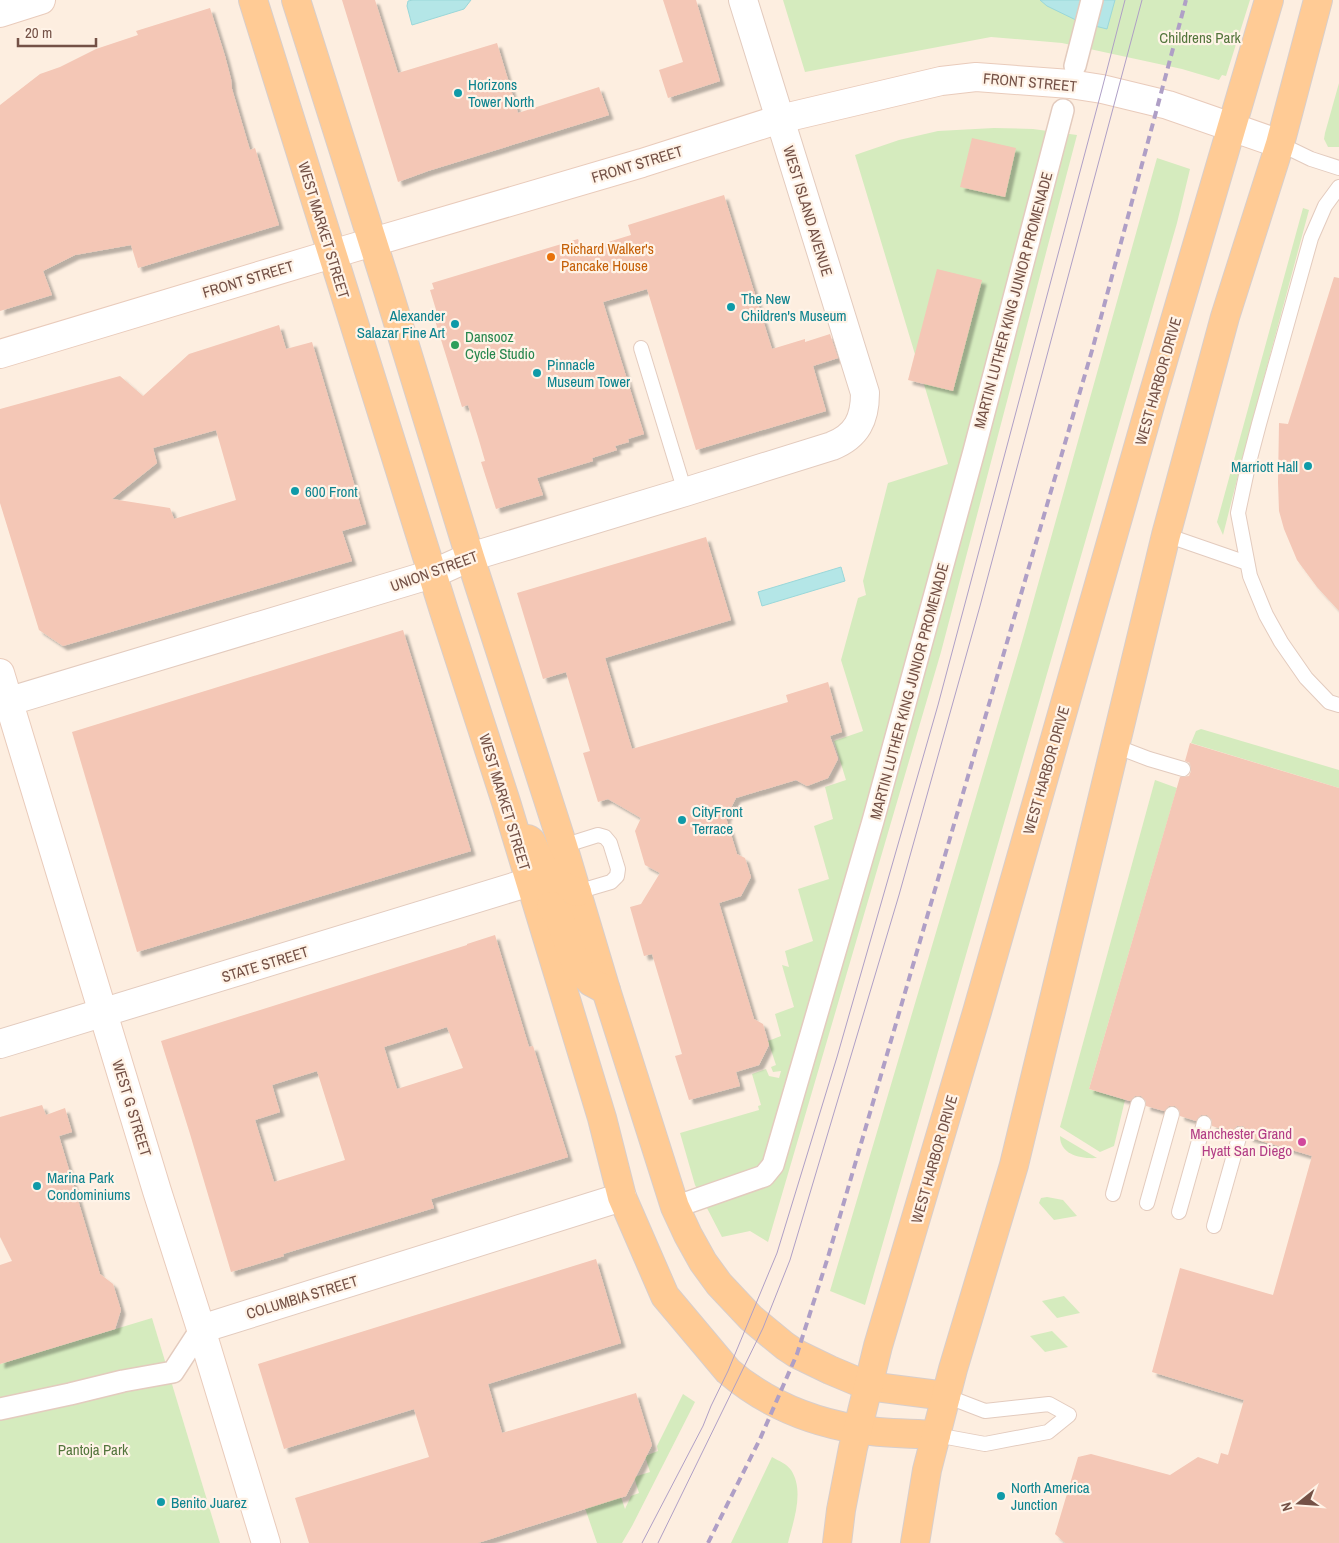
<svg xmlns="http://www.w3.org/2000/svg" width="1339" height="1543" font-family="'Archivo Narrow',sans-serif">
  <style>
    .green { fill: #d5ebbe }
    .water { fill: #b4e6e7; stroke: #9ad7d9 }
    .building { fill: #f4c7b6; fill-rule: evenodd; filter: url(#shadow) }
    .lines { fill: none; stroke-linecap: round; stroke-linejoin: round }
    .service-casing { stroke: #e3cbbe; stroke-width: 16 }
    .pedestrian-casing { stroke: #e3cbbe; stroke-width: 24 }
    .minor-casing { stroke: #e3cbbe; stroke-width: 30 }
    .tertiary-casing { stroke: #e3cbbe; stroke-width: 30 }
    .secondary-casing { stroke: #e9cbbb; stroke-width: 30 }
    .primary-casing { stroke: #d8cecb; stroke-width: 30 }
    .service { stroke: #fff; stroke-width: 14 }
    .pedestrian { stroke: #fff; stroke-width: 21 }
    .minor { stroke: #fff; stroke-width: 28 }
    .tertiary { stroke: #fff; stroke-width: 28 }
    .secondary { stroke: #fff; stroke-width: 28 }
    .primary { stroke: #ffcb95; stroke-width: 28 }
    .tram { stroke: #af9fc6; stroke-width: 1 }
    .rail { stroke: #af9fc6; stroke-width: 4; stroke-dasharray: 8 5; stroke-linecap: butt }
    .culture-dot { fill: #0f9aa8; stroke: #fff3e7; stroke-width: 2 }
    .food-dot { fill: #e8710a; stroke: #fff3e7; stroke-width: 2 }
    .leisure-dot { fill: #2e9e5b; stroke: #fff3e7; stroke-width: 2 }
    .hotel-dot { fill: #d1479c; stroke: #fff3e7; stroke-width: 2 }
    .labels { text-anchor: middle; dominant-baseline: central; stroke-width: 4.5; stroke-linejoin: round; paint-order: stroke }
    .park-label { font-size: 15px; fill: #53753c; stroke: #fff3e7 }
    .street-label { font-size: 15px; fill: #745146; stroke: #fff3e7 }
    .culture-label { font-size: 15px; fill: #0d838f; stroke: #fff3e7; text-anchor: start }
    .food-label { font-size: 15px; fill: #c56008; stroke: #fff3e7; text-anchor: start }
    .leisure-label { font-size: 15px; fill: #27864d; stroke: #fff3e7; text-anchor: start }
    .hotel-label { font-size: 15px; fill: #b23c85; stroke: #fff3e7; text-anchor: end }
  </style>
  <defs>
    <filter id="shadow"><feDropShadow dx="4.5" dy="4.5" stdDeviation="1" flood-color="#0004"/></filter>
  </defs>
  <rect width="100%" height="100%" fill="#fdeee0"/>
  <g class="green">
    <polygon points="783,0 1250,0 1226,76 1222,75 1219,80 1182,69 1062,43 991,37 805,72"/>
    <polygon points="1339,83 1339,147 1328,147 1324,139 1325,133"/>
    <polygon points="994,128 1033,129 1077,135 941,652 768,1242 750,1231 722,1237 695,1185 680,1133 759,1110 758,1106 761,1105 752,1074 766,1069 769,1076 779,1078 781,1071 773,1072 771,1067 776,1065 768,1041 781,1036 775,1014 794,1007 782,965 789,967 785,951 813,941 798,889 829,879 814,826 833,819 825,787 846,780 834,741 863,731 841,660 858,598 866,595 863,581 888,483 948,464 855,155 899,140 938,131"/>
    <polygon points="1157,158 1190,169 1177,223 865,1305 830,1291 1023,638"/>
    <polygon points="1303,208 1309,210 1244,452 1223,535 1217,522"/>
    <polygon points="1201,729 1339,770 1339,788 1191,743 1196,731"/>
    <polygon points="1155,780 1177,788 1089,1089 1125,1100 1114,1146 1100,1152 1060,1127"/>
    <path d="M1060,1136L1097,1158C1081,1159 1060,1155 1060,1136Z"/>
    <polygon points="1047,1197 1063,1200 1077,1216 1054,1220 1039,1203 1041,1198"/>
    <polygon points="1064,1296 1080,1313 1057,1318 1042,1301"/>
    <polygon points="152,1318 220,1543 0,1543 0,1364"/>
    <polygon points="1052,1331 1068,1347 1045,1352 1030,1336"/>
    <polygon points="683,1394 695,1402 632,1526 622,1543 597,1543 585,1508 621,1497 625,1509 631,1496 639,1493 634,1477 650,1472 645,1456 658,1451 657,1446"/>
    <path d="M772,1457C779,1461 787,1464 791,1470C805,1491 793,1522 788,1543H731Z"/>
  </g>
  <g class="water">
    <polygon points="413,0 471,0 464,9 412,25 407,6 408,1"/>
    <polygon points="1040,0 1084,0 1078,21 1047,6"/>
    <polygon points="1097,0 1115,0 1107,29 1091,25"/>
    <polygon points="841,567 845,581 762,606 758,592"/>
  </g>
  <g class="building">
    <polygon points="342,0 375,0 398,73 497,43 518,113 599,87 609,115 428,171 398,182"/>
    <polygon points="663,0 696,0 720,81 668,98 659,70 683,62"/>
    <polygon points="210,8 225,56 231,79 232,89 250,150 255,148 279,225 138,268 131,245 75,255 43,271 52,295 0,311 0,105 40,74 60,67 96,49 138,35 136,31"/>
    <polygon points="972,138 1016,148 1005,197 960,187"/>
    <polygon points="724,195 772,349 805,339 805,342 830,334 838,358 813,366 826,411 696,450 647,289 603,302 644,434 628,439 629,442 615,446 617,450 592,458 593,461 537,478 543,495 496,509 481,462 485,461 478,437 468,405 462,407 433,314 437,313 430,290 434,289 432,283 578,239 582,250 631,235 628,225"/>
    <polygon points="937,269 982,280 953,391 908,380"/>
    <polygon points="1334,277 1339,278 1339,611 1317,587 1297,560 1284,529 1279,511 1278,482 1279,423 1288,424"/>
    <path d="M279,325L286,349L312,342L366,524L342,531L352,561L63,646L39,630L0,503V409L120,376L143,396L189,354ZM216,430L236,500L174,519L170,508L112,499L157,463L153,448Z"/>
    <polygon points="706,537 731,620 605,658 632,749 788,702 786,695 828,682 842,732 830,736 838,759 828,778 807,786 796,780 736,798 726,818 737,854 745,858 751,877 741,896 719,903 754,1019 763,1024 769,1045 759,1065 736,1072 740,1086 689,1100 675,1056 682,1054 652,954 644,956 630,907 641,904 660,873 645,865 635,831 641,818 608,799 598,802 583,753 590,751 566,672 543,679 517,593"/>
    <polygon points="403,630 471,851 137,952 72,732"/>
    <polygon points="1190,743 1339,788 1339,1543 1065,1543 1055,1534 1078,1457 1091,1454 1170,1475 1198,1457 1218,1464 1221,1453 1228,1455 1244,1400 1152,1372 1180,1268 1273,1295 1312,1156 1248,1137 1248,1131 1243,1126 1237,1126 1232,1132 1212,1126 1212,1120 1207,1115 1201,1115 1196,1121 1180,1116 1180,1111 1175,1106 1169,1106 1164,1111 1146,1106 1146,1101 1141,1096 1135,1096 1130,1101 1089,1089 1180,777 1189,776 1191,771 1190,763 1185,761"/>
    <path d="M495,935L529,1047L533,1046L568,1157L431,1199L434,1208L283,1254L284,1256L231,1272L190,1134L161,1041L467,945V944ZM447,1027L463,1068L397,1089L384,1047ZM317,1071L345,1160L274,1182L255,1120L280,1112L272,1085Z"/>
    <polygon points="42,1105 46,1115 65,1108 72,1132 59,1136 100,1274 113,1284 121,1310 115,1329 0,1364 0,1265 12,1261 0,1237 0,1117"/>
    <polygon points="596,1259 621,1343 488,1384 502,1433 636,1393 652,1445 626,1496 478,1543 309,1543 295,1498 429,1457 414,1409 284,1449 258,1364"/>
  </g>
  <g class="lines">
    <defs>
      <g id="service">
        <polyline points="1280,144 1311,159 1339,168"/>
        <polyline points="1339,187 1325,206 1311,238 1259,424 1248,466 1238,513 1250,576 1266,615 1281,642 1306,678 1329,702 1339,705"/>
        <polyline points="641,348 685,492"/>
        <polyline points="1166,535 1247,563"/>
        <polyline points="1115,746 1149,759 1183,769"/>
        <polyline points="563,846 598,835 605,837 610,843 618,869 617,876 611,882 577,892"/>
        <polyline points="1113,1194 1138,1104"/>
        <polyline points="1147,1203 1172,1114"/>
        <polyline points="1179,1212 1204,1123"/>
        <polyline points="1214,1226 1240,1134"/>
        <polyline points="936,1435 985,1444 1048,1432 1069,1415 1049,1404 985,1411 946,1396"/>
      </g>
      <g id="pedestrian">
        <polyline points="1075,66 1092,0"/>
        <polyline points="675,1207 764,1176 773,1165 873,821 974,451 1063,110"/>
        <polyline points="0,1409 70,1394 123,1381 173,1372 201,1329"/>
      </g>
      <polyline id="minor" points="201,1329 622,1197"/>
      <g id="tertiary">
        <path d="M0,704L432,574L470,557L685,492L832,446C857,436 865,419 865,393L743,0"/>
        <polyline points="0,1044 530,882"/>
      </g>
      <g id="secondary">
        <polyline points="0,13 41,0"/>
        <polyline points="0,354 332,254 642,163 780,119 941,81 976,77 1070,84 1102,89 1168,105 1280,144"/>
        <polyline points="0,673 157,1191 201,1329 266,1543"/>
      </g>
      <g id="primary">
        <path d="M253,0L444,611L506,802L602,1118L622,1197L665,1296L728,1371C765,1403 809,1421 856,1429C882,1434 910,1433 936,1435"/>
        <polyline points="296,0 387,287 470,557 563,846 606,990 675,1207 688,1235 703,1262 719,1284 751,1318 785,1346 797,1354 830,1370 868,1386 946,1396"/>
        <polyline points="528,839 531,841 542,866 558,884 577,892"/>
        <polyline points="551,906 560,920 577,967 591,982 606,990"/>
        <polyline points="837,1543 841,1510 853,1448 878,1346 977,1012 1153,395 1269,0"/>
        <polyline points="915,1543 927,1470 936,1435 953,1369 1014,1165 1166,535 1225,317 1280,144 1318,0"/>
      </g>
    </defs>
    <use href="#service" class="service-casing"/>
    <use href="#pedestrian" class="pedestrian-casing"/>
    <use href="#minor" class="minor-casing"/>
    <use href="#tertiary" class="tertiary-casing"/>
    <use href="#secondary" class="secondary-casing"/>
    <use href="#primary" class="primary-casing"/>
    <use href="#service" class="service"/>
    <use href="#pedestrian" class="pedestrian"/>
    <use href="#minor" class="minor"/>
    <use href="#tertiary" class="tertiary"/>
    <use href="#secondary" class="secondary"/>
    <use href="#primary" class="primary"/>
    <g class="tram">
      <polyline points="642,1543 703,1426 711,1406 728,1371 777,1253 837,1057 938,705 1102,89 1125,0"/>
      <polyline points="658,1543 763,1328 790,1260 899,895 980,606 1142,0"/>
    </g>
    <polyline class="rail" points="708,1543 760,1439 797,1354 828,1257 1093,347 1186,0"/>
  </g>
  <g class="culture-dot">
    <circle cx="458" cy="93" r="5"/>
    <circle cx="731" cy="307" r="5"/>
    <circle cx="455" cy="324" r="5"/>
    <circle cx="537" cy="373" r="5"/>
    <circle cx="1308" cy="466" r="5"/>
    <circle cx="295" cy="491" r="5"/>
    <circle cx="682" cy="820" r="5"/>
    <circle cx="37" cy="1186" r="5"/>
    <circle cx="1001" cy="1496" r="5"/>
    <circle cx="161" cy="1502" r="5"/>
  </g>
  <circle class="food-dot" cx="551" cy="257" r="5"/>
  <circle class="leisure-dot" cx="455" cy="345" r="5"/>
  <circle class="hotel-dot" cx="1302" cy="1142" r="5"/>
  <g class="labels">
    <g class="park-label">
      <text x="1200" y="37">Childrens Park</text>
      <text x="93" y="1449">Pantoja Park</text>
    </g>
    <g class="street-label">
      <text transform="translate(1030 82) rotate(5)">FRONT STREET</text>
      <text transform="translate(637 164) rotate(-17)">FRONT STREET</text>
      <text transform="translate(808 211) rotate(73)">WEST ISLAND AVENUE</text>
      <text transform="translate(324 230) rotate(73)">WEST MARKET STREET</text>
      <text transform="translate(248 279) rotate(-17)">FRONT STREET</text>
      <text transform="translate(1013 300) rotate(-75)">MARTIN LUTHER KING JUNIOR PROMENADE</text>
      <text transform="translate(1158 381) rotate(-74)">WEST HARBOR DRIVE</text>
      <text transform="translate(434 571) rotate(-20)">UNION STREET</text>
      <text transform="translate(909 691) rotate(-75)">MARTIN LUTHER KING JUNIOR PROMENADE</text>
      <text transform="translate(1046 770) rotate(-74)">WEST HARBOR DRIVE</text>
      <text transform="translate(505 802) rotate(73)">WEST MARKET STREET</text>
      <text transform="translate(265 964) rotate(-17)">STATE STREET</text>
      <text transform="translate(132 1108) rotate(73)">WEST G STREET</text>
      <text transform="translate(934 1159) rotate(-74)">WEST HARBOR DRIVE</text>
      <text transform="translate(302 1297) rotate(-17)">COLUMBIA STREET</text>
    </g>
    <g class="culture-label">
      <text x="468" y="84">Horizons<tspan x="468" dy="17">Tower North</tspan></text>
      <text x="741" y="298">The New<tspan x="741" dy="17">Children's Museum</tspan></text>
      <text x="445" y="315" text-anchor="end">Alexander<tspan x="445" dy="17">Salazar Fine Art</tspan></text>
      <text x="547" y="364">Pinnacle<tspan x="547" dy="17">Museum Tower</tspan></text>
      <text x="1298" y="466" text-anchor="end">Marriott Hall</text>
      <text x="305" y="491">600 Front</text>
      <text x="692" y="811">CityFront<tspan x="692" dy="17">Terrace</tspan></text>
      <text x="47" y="1177">Marina Park<tspan x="47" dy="17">Condominiums</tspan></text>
      <text x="1011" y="1487">North America<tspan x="1011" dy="17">Junction</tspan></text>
      <text x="171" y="1502">Benito Juarez</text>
    </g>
    <g class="food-label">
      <text x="561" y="248">Richard Walker's<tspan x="561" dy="17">Pancake House</tspan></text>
    </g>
    <g class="leisure-label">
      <text x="465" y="336">Dansooz<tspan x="465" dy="17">Cycle Studio</tspan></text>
    </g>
    <g class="hotel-label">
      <text x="1292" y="1133">Manchester Grand<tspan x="1292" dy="17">Hyatt San Diego</tspan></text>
    </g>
  </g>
  <g transform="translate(1299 1503) rotate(253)" stroke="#fff3e7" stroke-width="4" paint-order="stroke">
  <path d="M0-4L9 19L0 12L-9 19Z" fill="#745146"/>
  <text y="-8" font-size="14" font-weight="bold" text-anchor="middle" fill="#745146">N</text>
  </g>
  <path d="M18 38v8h78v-8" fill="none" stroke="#745146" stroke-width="2.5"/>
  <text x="25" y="38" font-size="15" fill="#745146" stroke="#fff3e7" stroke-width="4" paint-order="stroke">20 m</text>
</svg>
